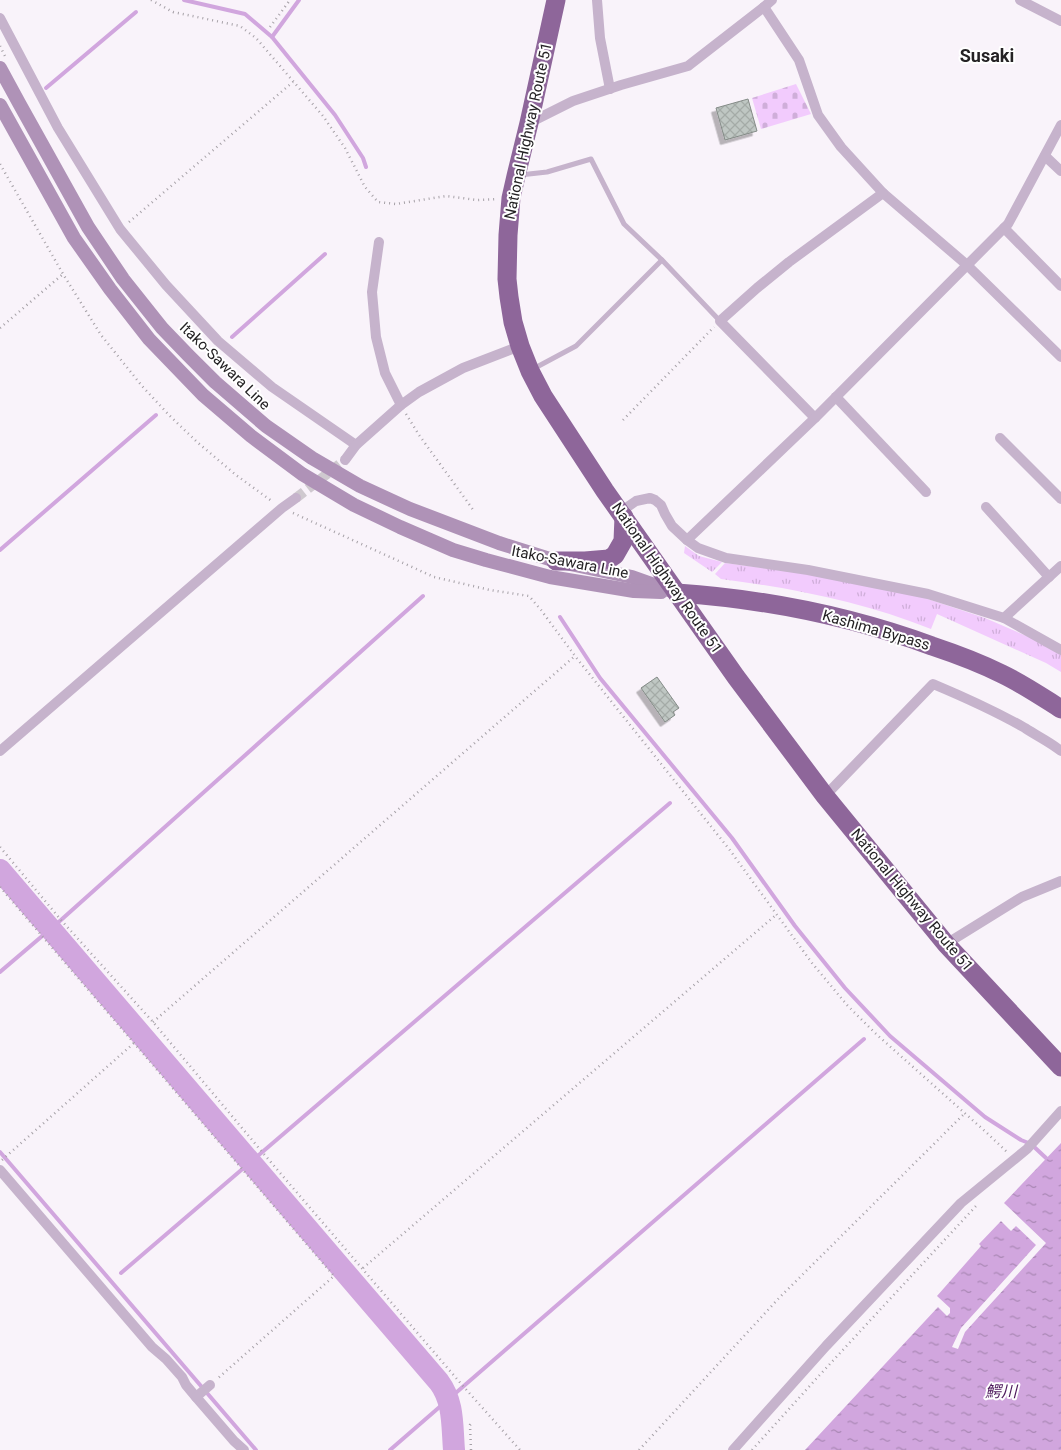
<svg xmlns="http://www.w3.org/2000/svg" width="1061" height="1450" font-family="Roboto,'Noto Sans JP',sans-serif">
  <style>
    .grass { fill: url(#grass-tufts) }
    .cemetery { fill: url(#cemetery-stones) }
    .water { fill: url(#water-ripples) }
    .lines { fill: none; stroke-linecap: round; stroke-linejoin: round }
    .stream { stroke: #d1a6de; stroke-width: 4 }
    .river { stroke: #d1a6de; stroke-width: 22 }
    .building { fill: url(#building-cross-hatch); stroke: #848b87; filter: url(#shadow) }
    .street-tunnel { stroke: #cfc9cf; stroke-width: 10; stroke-dasharray: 10 5; stroke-linecap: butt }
    .path { stroke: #a6a1a7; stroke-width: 2.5; stroke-dasharray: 1 4; stroke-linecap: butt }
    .lane { stroke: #c6b3cc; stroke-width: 5 }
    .street { stroke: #c6b3cc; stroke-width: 10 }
    .secondary { stroke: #af92b7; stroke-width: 14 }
    .highway { stroke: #8e669a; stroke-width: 19 }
    .labels { text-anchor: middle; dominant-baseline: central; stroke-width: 4; stroke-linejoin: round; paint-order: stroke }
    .street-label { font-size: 15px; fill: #252325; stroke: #fff }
    .water-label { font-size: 16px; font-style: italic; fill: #4c175a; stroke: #fff }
    .quarter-label { font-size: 18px; font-weight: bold; fill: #252325; stroke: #fff }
  </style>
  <defs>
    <pattern id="grass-tufts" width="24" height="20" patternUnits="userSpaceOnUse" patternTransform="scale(1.25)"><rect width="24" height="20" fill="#f2cbfd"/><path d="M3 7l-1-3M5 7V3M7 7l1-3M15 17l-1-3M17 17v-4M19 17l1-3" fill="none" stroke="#cfaed9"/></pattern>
    <pattern id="cemetery-stones" width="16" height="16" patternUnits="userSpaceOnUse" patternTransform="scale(1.25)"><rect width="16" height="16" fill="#f2cbfd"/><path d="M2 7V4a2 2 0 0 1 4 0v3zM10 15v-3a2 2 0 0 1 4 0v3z" fill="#cfaed9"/></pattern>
    <pattern id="water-ripples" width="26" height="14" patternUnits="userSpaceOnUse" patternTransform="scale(1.25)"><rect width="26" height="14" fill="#d1a6de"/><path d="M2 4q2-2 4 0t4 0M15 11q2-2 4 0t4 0" fill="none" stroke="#a987b4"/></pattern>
    <pattern id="building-cross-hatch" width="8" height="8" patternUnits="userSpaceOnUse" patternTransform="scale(1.25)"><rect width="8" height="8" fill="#bfc7c3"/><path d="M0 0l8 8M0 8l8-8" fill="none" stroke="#a4aba7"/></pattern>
    <filter id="shadow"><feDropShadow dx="-4.5" dy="4.5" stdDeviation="0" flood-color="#0004"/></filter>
  </defs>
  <rect width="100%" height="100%" fill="#f9f3fa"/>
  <g class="grass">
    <polygon points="685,546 699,556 722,562 712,572 684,553"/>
    <path d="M725,563L796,572L910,593L985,618L1038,641L1061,654V672L1046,663L937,614L931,629C863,602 792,588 721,579L715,574Z"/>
  </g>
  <polygon class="cemetery" points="796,84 811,114 761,129 752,98"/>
  <polygon class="water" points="1061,1143 1061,1450 805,1450 938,1307 947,1316 950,1313 950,1308 937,1296 981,1246 979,1244 1001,1221 1011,1231 1016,1226 1036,1245 961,1328 952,1347 958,1349 965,1332 1046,1243 1004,1203"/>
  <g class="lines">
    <g class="stream">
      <polyline points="184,0 245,14 272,37 335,115 363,158 366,167"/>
      <polyline points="272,37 299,0"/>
      <polyline points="46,88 136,12"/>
      <polyline points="232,337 325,254"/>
      <polyline points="0,550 156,415"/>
      <polyline points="560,617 600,678 732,838 795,926 845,988 890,1036 985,1117 1021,1140 1031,1144 1046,1158"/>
      <polyline points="0,972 61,920 423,596"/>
      <polyline points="0,1152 256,1450"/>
      <polyline points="121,1273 670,803"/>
      <polyline points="390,1450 864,1039"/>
    </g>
    <path class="river" d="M0,870L439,1382C454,1402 452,1426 454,1450"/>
  </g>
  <g class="building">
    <polygon points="748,99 757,131 725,140 716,108"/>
    <polygon points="657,677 679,708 673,712 675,715 665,722 641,688"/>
  </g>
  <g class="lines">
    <polyline class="street-tunnel" points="296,498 345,460"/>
    <g class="path">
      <polyline points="151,0 173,12 240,26 256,38 323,116 345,148 365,187 378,202 396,204 446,196 477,200 497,199"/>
      <polyline points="270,27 290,0"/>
      <polyline points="0,46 5,56"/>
      <polyline points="0,164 63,274 101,335 142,386 169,415 197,442 236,475 273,502"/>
      <polyline points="129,222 293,82"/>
      <polyline points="0,328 63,274"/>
      <polyline points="406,414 419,435 474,511"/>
      <polyline points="623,420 714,327"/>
      <polyline points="293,513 434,577 490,590 529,596 541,610 575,656 729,849 812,963 847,1005 875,1033 987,1133 1007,1152"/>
      <polyline points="0,847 61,920 153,1022 263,1153 463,1386 520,1450"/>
      <polyline points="0,887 334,1276 217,1379"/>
      <polyline points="153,1022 575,656"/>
      <polyline points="2,1160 134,1043"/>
      <polyline points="363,1268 776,915"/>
      <polyline points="471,1450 470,1425 472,1423"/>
      <polyline points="639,1450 779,1298 965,1113"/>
      <polyline points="752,1450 816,1379 976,1206"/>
    </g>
    <g class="lane">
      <polyline points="520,175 547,172 591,159 624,224 662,260 720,321"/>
      <polyline points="533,369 576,346 662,260"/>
    </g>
    <g class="street">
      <polyline points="597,0 600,38 610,89"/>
      <polyline points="1020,0 1061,21"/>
      <polyline points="764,7 799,60 818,115 841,147 883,193 967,265 1061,357"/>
      <polyline points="0,18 58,128 120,229 166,285 218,341 272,387 356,445"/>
      <polyline points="529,123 573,101 621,85 688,66 764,7 772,0"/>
      <polyline points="1045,156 1061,171"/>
      <polyline points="1004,228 1061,286"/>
      <polyline points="379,242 372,292 376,337 385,373 401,405"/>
      <polyline points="836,397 926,492"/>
      <polyline points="815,418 720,321 757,288 789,262 883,193"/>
      <polyline points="1000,438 1061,499"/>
      <polyline points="345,460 356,445 401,405 419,392 463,368 520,346"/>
      <polyline points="986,507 1049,577"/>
      <polyline points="620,512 636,501 650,498 655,500 661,505 665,514 672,526 687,540 698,548 726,558 808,570 928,594 1004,618 1061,650"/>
      <polyline points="687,540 815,418 1008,224 1061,125"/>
      <polyline points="1004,618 1061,566"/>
      <polyline points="0,751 282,508 296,498"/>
      <path d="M825,796L933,684C964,697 995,711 1025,728C1037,736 1050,742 1061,751"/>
      <polyline points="946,944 1022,897 1061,881"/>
      <polyline points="0,1170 152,1347 166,1359 182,1377 186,1385 196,1397 234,1441 244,1450"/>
      <polyline points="196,1397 210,1385"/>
      <polyline points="733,1450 826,1346 961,1203 1027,1149 1061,1111"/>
    </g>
    <g class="secondary">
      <polyline points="0,68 19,103 88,227 123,279 162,328 188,355 215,382 266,426 312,458 360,486 410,509 499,543 556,561 632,577 677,593"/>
      <polyline points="0,105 74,238 110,289 149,339 203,395 251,436 302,474 354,505 400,527 453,550 486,560 550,577 634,591 661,592"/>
    </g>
    <g class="highway">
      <polyline points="556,0 529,123 516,176 511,198 508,235 507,279 509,297 513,322 520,346 530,371 543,396 605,491 736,677 825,796 946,944 1061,1067"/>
      <polyline points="556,561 585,561 609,559 615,555 623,541 624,517"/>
      <path d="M677,593C764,599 850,616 932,646C956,654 980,663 1002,674C1023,684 1042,697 1061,709"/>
    </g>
  </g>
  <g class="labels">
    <g class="street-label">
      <text transform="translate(528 131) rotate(-78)">National Highway Route 51</text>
      <text transform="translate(225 366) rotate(44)">Itako-Sawara Line</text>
      <text transform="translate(570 562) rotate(11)">Itako-Sawara Line</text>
      <text transform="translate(667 578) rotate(55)">National Highway Route 51</text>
      <text transform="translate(876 630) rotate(16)">Kashima Bypass</text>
      <text transform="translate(912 900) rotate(50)">National Highway Route 51</text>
    </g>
    <g class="water-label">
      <text x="1001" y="1391">鰐川</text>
    </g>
    <g class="quarter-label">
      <text x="987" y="55">Susaki</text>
    </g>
  </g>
</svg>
